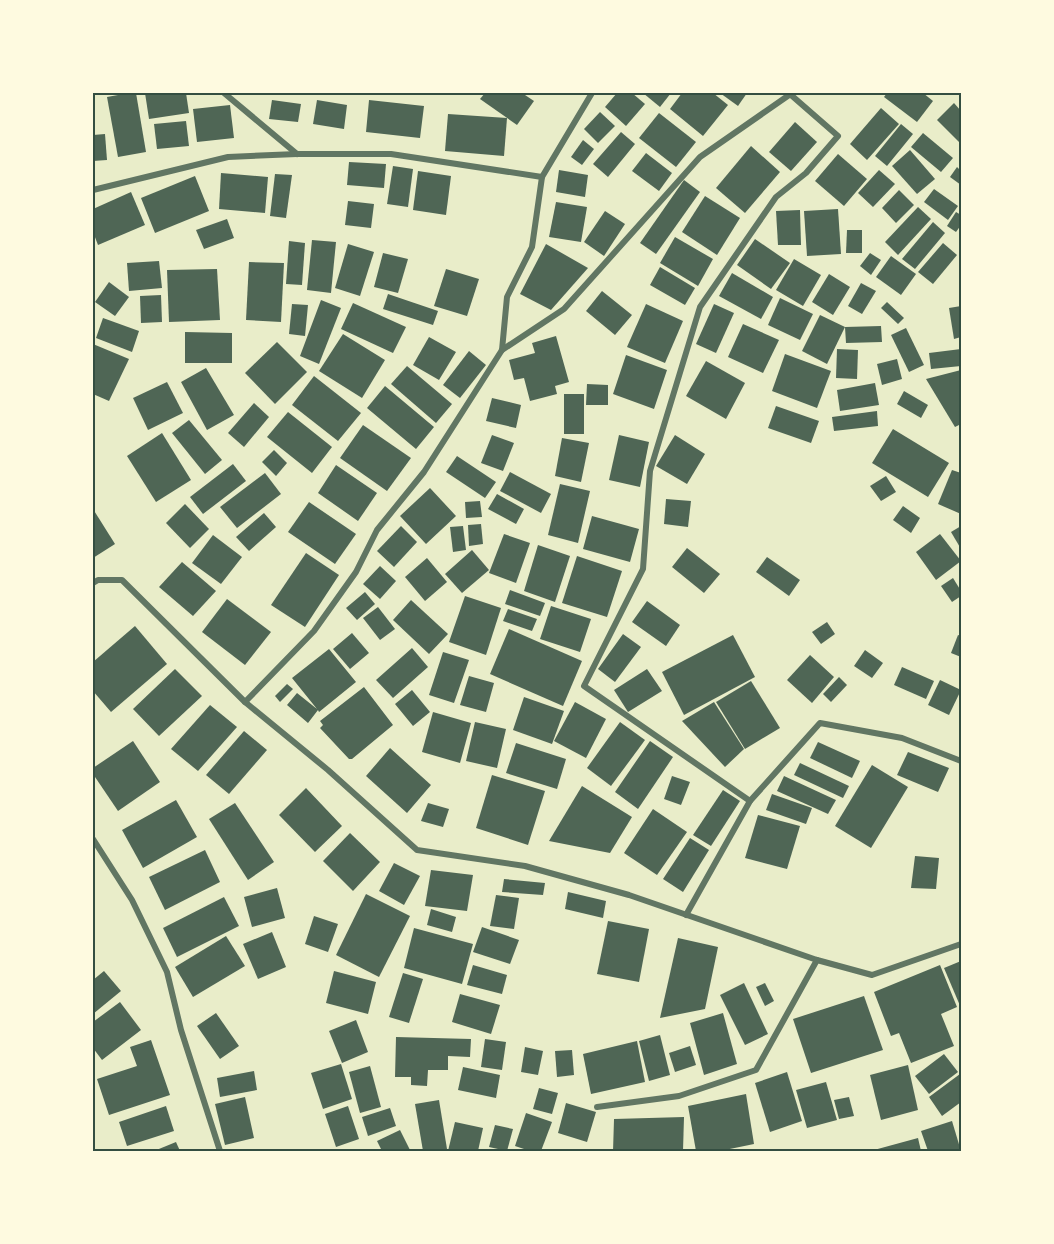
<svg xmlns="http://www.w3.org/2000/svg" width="1054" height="1244" font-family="'DejaVu Sans',sans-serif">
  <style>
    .building { fill: #4f6655 }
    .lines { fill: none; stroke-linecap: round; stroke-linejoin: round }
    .minor { stroke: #617663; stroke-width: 6 }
    .neatline { fill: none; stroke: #344e41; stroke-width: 2 }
  </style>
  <rect width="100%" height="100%" fill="#e9edc9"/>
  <g class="building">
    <polygon points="129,93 136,93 146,152 118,157 107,97"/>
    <polygon points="145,93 186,93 189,113 149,119"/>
    <polygon points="485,93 522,93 534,101 517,125 480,99"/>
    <polygon points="617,93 632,93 645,104 626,126 605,107"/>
    <polygon points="643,93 671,93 660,107"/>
    <polygon points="682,93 713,93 728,105 703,136 670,109"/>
    <polygon points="720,93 747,93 738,106"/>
    <polygon points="887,93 923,93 933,101 917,122 884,97"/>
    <polygon points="272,100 301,104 298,122 269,119"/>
    <polygon points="317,100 347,105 344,129 313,124"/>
    <polygon points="369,100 424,106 420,138 366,132"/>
    <polygon points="954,103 961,111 961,144 937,120"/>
    <polygon points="230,105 234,138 197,142 193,109"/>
    <polygon points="881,108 899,124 867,160 850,144"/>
    <polygon points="600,112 615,126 598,143 584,129"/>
    <polygon points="659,113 696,142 676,167 639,138"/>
    <polygon points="448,114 507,118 504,156 445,151"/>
    <polygon points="186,121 189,146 157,149 154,124"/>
    <polygon points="795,122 817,142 791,171 769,152"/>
    <polygon points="901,124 913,134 887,166 875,156"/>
    <polygon points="621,132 635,144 608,177 593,164"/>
    <polygon points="923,133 953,158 941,172 911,147"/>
    <polygon points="105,134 107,160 93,161 93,135"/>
    <polygon points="583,140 594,149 582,165 571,157"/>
    <polygon points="751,146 780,172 745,213 716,188"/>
    <polygon points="910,150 935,179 917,194 892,166"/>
    <polygon points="646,153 672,173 659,191 632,171"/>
    <polygon points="838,154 867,179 844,206 815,181"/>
    <polygon points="349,162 386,164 384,188 347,185"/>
    <polygon points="393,166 413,169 408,207 387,204"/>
    <polygon points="957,167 961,171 961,185 950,177"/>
    <polygon points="559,170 588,175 585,197 556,192"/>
    <polygon points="879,170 895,184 873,207 858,193"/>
    <polygon points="418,171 451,176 446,215 413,210"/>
    <polygon points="221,173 268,177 265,213 219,209"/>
    <polygon points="275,174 292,175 286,218 270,216"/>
    <polygon points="195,176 209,211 155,233 141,198"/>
    <polygon points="684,180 700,192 656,254 640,243"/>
    <polygon points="934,189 958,206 948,220 924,202"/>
    <polygon points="899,190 914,205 896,223 882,208"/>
    <polygon points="131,192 145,225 98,245 93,232 93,209"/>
    <polygon points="705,196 740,218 717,255 682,232"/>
    <polygon points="348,201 374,204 371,228 345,225"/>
    <polygon points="556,202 587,207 581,242 549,237"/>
    <polygon points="918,207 931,219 898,255 885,242"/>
    <polygon points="838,209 841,254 807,256 804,211"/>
    <polygon points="800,210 801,245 778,245 776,211"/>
    <polygon points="605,211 625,224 604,256 584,242"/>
    <polygon points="956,212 961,215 961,225 956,232 947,226"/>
    <polygon points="227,219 234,238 204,249 196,230"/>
    <polygon points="933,222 945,233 915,269 902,259"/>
    <polygon points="847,230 862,230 862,253 846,253"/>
    <polygon points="675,237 713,259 698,286 660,263"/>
    <polygon points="755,239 790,263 771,289 737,265"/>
    <polygon points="312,240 336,242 331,293 307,290"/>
    <polygon points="289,241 305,243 302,285 286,284"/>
    <polygon points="943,243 957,255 933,284 918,272"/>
    <polygon points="348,244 374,252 360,296 335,288"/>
    <polygon points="546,244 588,268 551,310 520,294"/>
    <polygon points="383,253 408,259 398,293 374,287"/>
    <polygon points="870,253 881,260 871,275 860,266"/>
    <polygon points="891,256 916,274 901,295 876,277"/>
    <polygon points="794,259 821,275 803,306 776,290"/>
    <polygon points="159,261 162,288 129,291 127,263"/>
    <polygon points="249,262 284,263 281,322 246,320"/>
    <polygon points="660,267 695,288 685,305 650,285"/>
    <polygon points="217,269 220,320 169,322 167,270"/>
    <polygon points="446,269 479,279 467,316 434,306"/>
    <polygon points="732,273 773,297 761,319 719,296"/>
    <polygon points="829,274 850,287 833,315 812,302"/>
    <polygon points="109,282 129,297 115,316 95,302"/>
    <polygon points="861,283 876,291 862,314 848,306"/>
    <polygon points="602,291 632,315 615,335 586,311"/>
    <polygon points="388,294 438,311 433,325 383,309"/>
    <polygon points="161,295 162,322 141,323 140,296"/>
    <polygon points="780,298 813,314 800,340 768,325"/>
    <polygon points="321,300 341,308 319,364 300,356"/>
    <polygon points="887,302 904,318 898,324 881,308"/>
    <polygon points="353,303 406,327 393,353 341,329"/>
    <polygon points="292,304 308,305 305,336 289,334"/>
    <polygon points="646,304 683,321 665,363 627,347"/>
    <polygon points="714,304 734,313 716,353 696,344"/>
    <polygon points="961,306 961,337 954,339 949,308"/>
    <polygon points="820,315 845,327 827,364 802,351"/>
    <polygon points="103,318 139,331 132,352 96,338"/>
    <polygon points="743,324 779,340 763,373 728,357"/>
    <polygon points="881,326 882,342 846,343 845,327"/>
    <polygon points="906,328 924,365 909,372 891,335"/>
    <polygon points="185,332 232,333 232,363 185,363"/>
    <polygon points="343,334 385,360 362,398 319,371"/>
    <polygon points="556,336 569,382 555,386 557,394 530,401 524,378 514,380 509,360 535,353 532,343"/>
    <polygon points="429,337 456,352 439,380 413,365"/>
    <polygon points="277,342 307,372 275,404 245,373"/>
    <polygon points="93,344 129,359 109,401 93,394"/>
    <polygon points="837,349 858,350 857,379 836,378"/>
    <polygon points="961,349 961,366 931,369 929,353"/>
    <polygon points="469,351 486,365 460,398 443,385"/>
    <polygon points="785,354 831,371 817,408 772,391"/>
    <polygon points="626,355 667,370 654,409 613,394"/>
    <polygon points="897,359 902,379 882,385 877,364"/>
    <polygon points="706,361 745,383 726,419 686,396"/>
    <polygon points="407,366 452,404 436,423 391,384"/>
    <polygon points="206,368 234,415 207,430 181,382"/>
    <polygon points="961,370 961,424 955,427 926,379"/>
    <polygon points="314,376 361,413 338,441 292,405"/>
    <polygon points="167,382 183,413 148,430 133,398"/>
    <polygon points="875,383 879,405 840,411 837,390"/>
    <polygon points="587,384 608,385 608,405 586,405"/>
    <polygon points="385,386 434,427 416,449 367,408"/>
    <polygon points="904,391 928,405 921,418 897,404"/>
    <rect x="564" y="394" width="20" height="40"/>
    <polygon points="492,398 521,405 516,428 486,421"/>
    <polygon points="254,403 269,417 244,447 228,433"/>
    <polygon points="776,406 819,421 811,443 768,428"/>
    <polygon points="877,411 878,426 834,431 832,417"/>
    <polygon points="288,412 332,447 312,473 267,437"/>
    <polygon points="189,420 222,460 205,474 172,433"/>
    <polygon points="363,425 411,458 387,491 340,458"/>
    <polygon points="893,429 949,463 928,497 872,463"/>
    <polygon points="162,433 191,480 156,502 127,456"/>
    <polygon points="492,435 514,443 503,471 481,463"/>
    <polygon points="619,435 649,442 640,487 609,480"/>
    <polygon points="675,435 705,454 687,484 656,466"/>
    <polygon points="562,438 589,443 581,482 555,476"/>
    <polygon points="274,450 287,463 276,476 262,462"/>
    <polygon points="457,456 496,482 485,498 446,472"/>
    <polygon points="233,464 246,481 203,514 190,497"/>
    <polygon points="336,465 377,493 358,521 318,493"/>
    <polygon points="952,470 961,473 961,514 938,504"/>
    <polygon points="510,472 551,494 541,513 500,491"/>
    <polygon points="265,473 281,494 237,528 220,507"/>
    <polygon points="886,476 896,492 881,501 870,486"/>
    <polygon points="560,484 590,491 578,543 548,535"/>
    <polygon points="430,488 456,516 426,544 400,516"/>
    <polygon points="497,494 524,509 516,524 488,509"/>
    <polygon points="666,499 691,501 688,527 664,524"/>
    <polygon points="480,501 482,517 466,518 465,502"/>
    <polygon points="309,502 356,534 335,564 288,532"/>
    <polygon points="185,504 209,529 190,548 166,523"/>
    <polygon points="903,506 920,518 911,533 893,520"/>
    <polygon points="93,509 115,544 93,558"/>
    <polygon points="264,513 276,527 249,551 236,537"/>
    <polygon points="592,516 639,529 630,562 583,549"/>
    <polygon points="481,524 483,544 469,546 468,525"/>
    <polygon points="401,526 417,542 394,567 377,551"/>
    <polygon points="463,526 466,550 453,552 450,527"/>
    <polygon points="961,526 961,549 951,532"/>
    <polygon points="504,534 530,543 516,583 489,573"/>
    <polygon points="940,534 961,561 936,580 916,552"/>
    <polygon points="213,535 242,557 221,584 192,563"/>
    <polygon points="538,545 570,556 555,602 524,591"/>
    <polygon points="687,548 720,574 704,593 672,567"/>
    <polygon points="472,550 489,570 462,593 445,574"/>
    <polygon points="306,553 339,575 305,627 271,605"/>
    <polygon points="577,556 622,571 607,617 562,603"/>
    <polygon points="767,557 800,580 789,596 756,572"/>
    <polygon points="427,558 447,582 425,601 405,577"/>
    <polygon points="182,562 216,591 193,616 159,587"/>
    <polygon points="380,566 396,581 380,599 363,584"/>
    <polygon points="953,578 961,591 961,596 952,602 941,586"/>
    <polygon points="510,590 545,603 540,616 505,604"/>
    <polygon points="365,592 375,604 357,620 346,608"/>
    <polygon points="465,596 501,608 486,655 449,642"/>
    <polygon points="227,599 271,632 245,665 202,632"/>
    <polygon points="411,600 448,634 429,654 393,620"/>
    <polygon points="647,601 680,625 666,646 632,622"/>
    <polygon points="551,606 591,619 580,652 540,639"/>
    <polygon points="378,607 395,629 380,640 363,618"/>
    <polygon points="508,609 537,619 532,631 503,621"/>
    <polygon points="827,622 835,634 821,644 812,632"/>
    <polygon points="135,626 167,664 111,712 93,691 93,662"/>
    <polygon points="509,629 582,661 563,706 490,674"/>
    <polygon points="352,633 369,653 350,669 333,649"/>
    <polygon points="623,634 641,647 615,682 598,669"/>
    <polygon points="733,635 755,677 684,715 662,672"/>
    <polygon points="958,635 961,636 961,657 951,653"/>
    <polygon points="412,648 428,667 393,698 376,680"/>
    <polygon points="329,649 356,682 319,712 318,710 308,723 287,705 297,693 317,709 292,678"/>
    <polygon points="865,650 883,663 872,678 854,666"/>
    <polygon points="443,652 469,660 454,703 429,695"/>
    <polygon points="810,655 834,677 812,703 787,680"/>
    <polygon points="902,667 934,681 926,699 894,685"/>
    <polygon points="175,669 202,696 159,736 133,709"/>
    <polygon points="647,669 662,691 628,712 614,690"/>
    <polygon points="469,676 494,683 486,712 460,705"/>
    <polygon points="839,677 847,685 831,702 823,694"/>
    <polygon points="940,680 961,690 949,715 928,705"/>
    <polygon points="751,681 780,728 745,749 716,702"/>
    <polygon points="287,684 293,689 280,702 275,696"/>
    <polygon points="364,687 393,725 352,759 349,759 320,728 323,725 320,721"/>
    <polygon points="412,690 430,712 413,726 395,704"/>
    <polygon points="524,697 564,711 552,744 513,730"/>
    <polygon points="575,702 606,719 586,758 554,741"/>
    <polygon points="714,702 744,749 725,767 682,721"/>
    <polygon points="210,705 237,727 198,771 171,749"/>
    <polygon points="433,712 471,723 460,763 422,752"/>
    <polygon points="475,722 506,729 497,768 466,761"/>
    <polygon points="620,722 645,740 611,786 587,768"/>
    <polygon points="244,731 267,750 229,794 206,775"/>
    <polygon points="133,741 160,782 118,811 93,774 93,768"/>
    <polygon points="650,741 673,757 638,809 615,792"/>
    <polygon points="818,742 860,761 852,778 810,758"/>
    <polygon points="516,743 566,759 557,789 506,773"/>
    <polygon points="390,748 431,785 407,813 366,776"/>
    <polygon points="908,752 949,768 938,792 897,775"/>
    <polygon points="800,763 849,786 843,798 794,775"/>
    <polygon points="872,765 908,787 871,848 835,826"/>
    <polygon points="492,775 545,791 528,845 476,828"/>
    <polygon points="672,776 690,782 681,805 664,799"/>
    <polygon points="784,776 836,800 828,814 777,791"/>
    <polygon points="582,786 632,817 610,853 549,841"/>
    <polygon points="306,788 342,826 315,852 279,815"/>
    <polygon points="723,790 740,801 711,846 693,835"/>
    <polygon points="772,794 812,808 806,824 766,810"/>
    <polygon points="176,800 197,837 143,868 122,830"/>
    <polygon points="235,803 274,862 248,880 209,819"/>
    <polygon points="428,803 449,809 443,827 421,821"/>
    <polygon points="653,809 687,832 657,875 624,853"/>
    <polygon points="758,815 800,826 787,869 745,858"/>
    <polygon points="350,833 380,862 353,891 323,861"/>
    <polygon points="690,838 709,850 683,892 663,879"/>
    <polygon points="205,850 220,882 165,910 149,877"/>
    <polygon points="915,856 939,858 936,889 911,888"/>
    <polygon points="394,863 420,876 404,905 379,891"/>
    <polygon points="431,870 473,875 467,911 425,906"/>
    <polygon points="504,879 545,883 543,895 502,892"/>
    <polygon points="277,888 285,918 252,927 244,897"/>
    <polygon points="568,892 606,901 603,918 565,909"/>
    <polygon points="366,894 410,916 379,977 336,955"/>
    <polygon points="496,895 519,898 514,929 490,926"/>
    <polygon points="224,897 239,926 177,957 163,928"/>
    <polygon points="431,909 456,917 452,932 427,925"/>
    <polygon points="314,916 338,924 328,952 305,944"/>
    <polygon points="608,921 649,929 639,982 597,974"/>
    <polygon points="482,927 519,940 510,964 473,952"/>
    <polygon points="414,928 473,944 462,984 404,968"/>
    <polygon points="272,932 286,967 258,979 243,944"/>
    <polygon points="226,936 245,966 193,997 175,967"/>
    <polygon points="678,938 718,947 705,1009 660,1018"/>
    <polygon points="961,961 961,1008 944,968"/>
    <polygon points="473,965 507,975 502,994 467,985"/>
    <polygon points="940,965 957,1007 941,1014 954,1046 911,1063 899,1033 891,1036 874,992"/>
    <polygon points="104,971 121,991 93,1014 93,980"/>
    <polygon points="334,971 376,982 368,1014 326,1003"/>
    <polygon points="403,973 423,979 409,1023 389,1017"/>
    <polygon points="744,983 768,1034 745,1045 720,995"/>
    <polygon points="765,983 774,1001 765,1006 756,987"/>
    <polygon points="460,994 500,1005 491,1034 452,1022"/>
    <polygon points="864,996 883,1050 811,1073 793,1019"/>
    <polygon points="120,1002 141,1030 102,1060 93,1048 93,1022"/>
    <polygon points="216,1013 239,1046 220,1059 197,1026"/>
    <polygon points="723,1013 737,1064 704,1075 690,1023"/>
    <polygon points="356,1020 368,1052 342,1063 329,1031"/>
    <polygon points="660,1035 670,1075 649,1081 639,1041"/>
    <polygon points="396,1037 471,1039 470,1057 448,1056 448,1070 428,1070 427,1086 411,1085 411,1077 395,1077"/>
    <polygon points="485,1039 506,1042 502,1070 481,1067"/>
    <polygon points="151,1040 170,1095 109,1115 97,1079 137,1066 130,1047"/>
    <polygon points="637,1041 645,1082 591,1094 583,1054"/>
    <polygon points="690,1046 696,1065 675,1072 669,1053"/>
    <polygon points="525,1047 543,1051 538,1075 521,1072"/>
    <polygon points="572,1050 574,1075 557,1077 555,1051"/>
    <polygon points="944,1054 958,1072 929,1094 915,1076"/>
    <polygon points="341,1064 352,1099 323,1109 311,1073"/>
    <polygon points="908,1065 918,1110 881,1120 870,1075"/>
    <polygon points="370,1066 381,1107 360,1113 349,1072"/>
    <polygon points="463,1067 500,1075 496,1098 458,1090"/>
    <polygon points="254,1071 257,1090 220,1097 217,1078"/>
    <polygon points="787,1072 802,1121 770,1132 755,1083"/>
    <polygon points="960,1074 961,1102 942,1116 929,1097"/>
    <polygon points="826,1082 837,1120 807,1128 796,1090"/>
    <polygon points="539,1088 558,1093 552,1114 533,1109"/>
    <polygon points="746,1094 754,1144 720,1151 696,1151 688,1106"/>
    <polygon points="245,1097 254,1138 225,1145 215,1104"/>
    <polygon points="849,1097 854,1116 839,1119 834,1100"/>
    <polygon points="439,1100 447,1149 423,1151 415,1104"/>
    <polygon points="566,1103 596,1112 587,1142 558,1133"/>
    <polygon points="166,1106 174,1131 127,1146 119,1122"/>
    <polygon points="348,1106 359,1139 336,1147 325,1114"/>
    <polygon points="390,1108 396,1126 368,1136 362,1117"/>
    <polygon points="526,1113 552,1122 541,1151 530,1151 515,1146"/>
    <polygon points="684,1117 683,1151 613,1151 614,1119"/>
    <polygon points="952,1121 961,1151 928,1151 921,1131"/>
    <polygon points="455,1122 483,1128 478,1151 448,1151"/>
    <polygon points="495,1125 513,1129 507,1151 489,1147"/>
    <polygon points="400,1130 410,1150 382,1151 377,1141"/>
    <polygon points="918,1138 921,1151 874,1151 874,1150"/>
    <polygon points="176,1142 180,1151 154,1151"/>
  </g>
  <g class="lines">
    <g class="minor">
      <polyline points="224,93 297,154"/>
      <polyline points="93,190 228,157 297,154 391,154 542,177"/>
      <polyline points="502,350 564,309 700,157 792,93"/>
      <polyline points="93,583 98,580 122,580 245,702 328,770 417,850 525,866 629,895 817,960 872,975 961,944"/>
      <polyline points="245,702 314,631 356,572 377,530 424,472 502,350 507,297 532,247 542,177 592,93"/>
      <polyline points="750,801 584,686 643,569 650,471 700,307 776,197 806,173 838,136 791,95"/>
      <polyline points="93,839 132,900 167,972 181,1030 220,1151"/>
      <polyline points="686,915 750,801 820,723 902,738 961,761"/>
      <polyline points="597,1107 679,1096 756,1070 817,960"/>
    </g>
  </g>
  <rect width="1054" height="1244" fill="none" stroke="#fefae0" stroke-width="189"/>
  <rect x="94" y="94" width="866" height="1056" class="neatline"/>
</svg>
